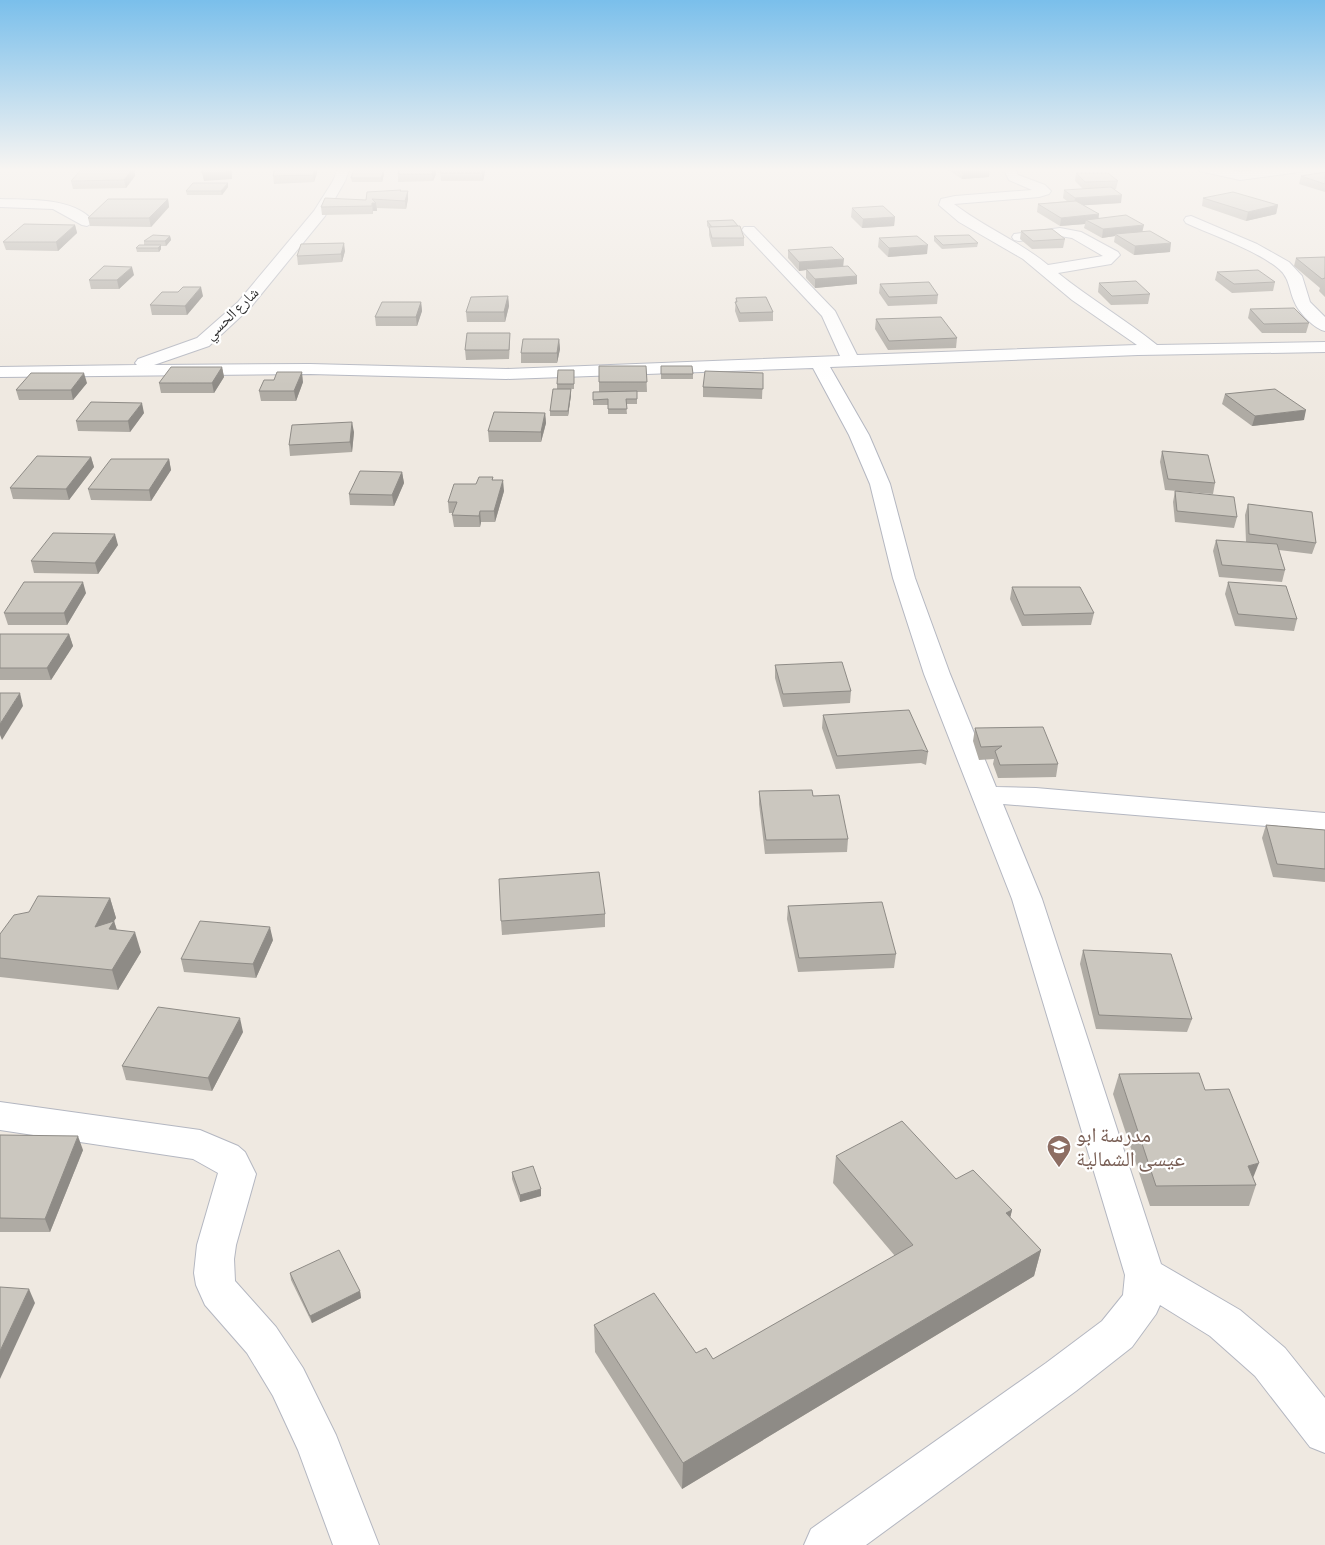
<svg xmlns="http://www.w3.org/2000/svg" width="1325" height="1545" font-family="'Alegreya Sans','Noto Naskh Arabic',sans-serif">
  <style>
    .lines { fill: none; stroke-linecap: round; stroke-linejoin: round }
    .minor-casing { stroke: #b4b7c1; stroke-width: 2 }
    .minor { fill: #fff; fill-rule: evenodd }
    .wall { fill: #afaba4 }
    .shaded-wall { fill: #8e8b86 }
    .building { fill: #cbc7bf; stroke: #8e8b86 }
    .labels { text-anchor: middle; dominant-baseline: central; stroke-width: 4.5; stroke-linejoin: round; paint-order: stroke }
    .far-street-label { font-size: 15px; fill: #2e2e2e; stroke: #fff }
    .near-education-label { font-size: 21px; fill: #785e54; stroke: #fff; text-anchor: start }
  </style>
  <rect width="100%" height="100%" fill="#efe9e1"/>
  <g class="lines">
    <defs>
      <g id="minor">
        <path d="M338,168H350L345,181L325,216L250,308L209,346L154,365L310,364L506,369L840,356L822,316L744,233L742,230L744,227H754L835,311L857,355L1137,345L1072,300L1023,259L959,222L939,205L941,199L955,196L1032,190L1009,180L1003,168H1015L1018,175L1045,185L1051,191L1049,194L1039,197L954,204C984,227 1019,241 1048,265L1103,256L1072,238L1060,236L1019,241L1014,240L1012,237L1014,234L1060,228L1081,232L1118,252L1120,255L1111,264L1058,273C1090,299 1125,319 1157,345L1325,342V352L1138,355L830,367L869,435L890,484L915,578L950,674L996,787L1036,788L1325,813V831L1003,804L1042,899L1161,1264L1240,1310L1285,1348L1325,1398V1453L1310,1447L1255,1376L1210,1336L1160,1305L1156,1314L1132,1347L1076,1391L866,1545H804L811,1529L1046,1363L1102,1321L1123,1295L1125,1275L1012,899L924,674L893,578L870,484L849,435L813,368L506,379L310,374L0,377V367L137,365L135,363L138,359L197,338L238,302L314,211L333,181Z"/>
        <polygon points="1198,168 1223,168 1240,172 1268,168 1305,168 1299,172 1240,180 1200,171"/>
        <path d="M0,199C28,200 75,197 94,222L87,226L82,225L53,209L0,207Z"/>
        <path d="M1191,216L1257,244L1289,262L1302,276L1310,302L1325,317V331C1315,329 1299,313 1295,303C1289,291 1290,278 1279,269C1258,251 1212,235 1186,223L1184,220L1186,217Z"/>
        <polygon points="0,1102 200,1130 238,1146 245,1152 256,1174 236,1245 234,1259 235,1281 276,1327 303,1368 336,1435 379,1545 333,1545 298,1450 273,1396 247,1353 205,1305 196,1285 194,1273 197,1245 218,1173 193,1159 0,1130"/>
      </g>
    </defs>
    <use href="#minor" class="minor-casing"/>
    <use href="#minor" class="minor"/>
  </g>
  <g class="wall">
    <polygon points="134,168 135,176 126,188 73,189 71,181"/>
    <polygon points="275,168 317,168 317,173 314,182 274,184 273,176"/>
    <polygon points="371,168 372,170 384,170 384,174 382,182 352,182 351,178"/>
    <polygon points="400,168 436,168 436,174 433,181 398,182 398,174"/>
    <polygon points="442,168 485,168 485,171 483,181 441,181 440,173"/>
    <polygon points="946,168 989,168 989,177 962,179 946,169"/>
    <polygon points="1325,172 1325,192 1299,184 1301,176"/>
    <polygon points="1076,173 1118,181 1116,189 1114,189 1121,203 1084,205 1099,218 1143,231 1170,252 1134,255 1114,242 1115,236 1102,238 1084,228 1085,224 1060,226 1037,212 1038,204 1067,201 1063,198 1064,190 1083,189 1075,181"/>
    <polygon points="228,187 222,195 187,195 186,191"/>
    <polygon points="401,191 408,191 408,199 406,209 377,208 377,211 373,211 373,214 322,215 321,207 366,200"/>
    <polygon points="1203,198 1278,205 1276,214 1246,221 1202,206"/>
    <polygon points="168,199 169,207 151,227 90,226 88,218"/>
    <polygon points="852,208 895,217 894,226 862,228 851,217"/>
    <polygon points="707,221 744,238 744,246 712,247 709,235 709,228 707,226"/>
    <polygon points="75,225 77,233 58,251 6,250 3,242"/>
    <polygon points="1021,231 1065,239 1063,248 1032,249 1020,239"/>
    <polygon points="170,236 171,240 166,246 161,246 161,249 159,252 137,252 136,248 144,245 144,241"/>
    <polygon points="934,236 978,243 977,247 942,249 934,241"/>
    <polygon points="879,238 927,254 888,257 878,247"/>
    <polygon points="788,250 844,266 857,276 857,284 815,288 806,278 806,270 799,271 788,258"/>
    <polygon points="345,251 342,262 298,265 297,256"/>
    <polygon points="1325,257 1325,297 1319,291 1320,288 1294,266 1296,258"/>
    <polygon points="1217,272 1275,282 1273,291 1232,293 1215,280"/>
    <polygon points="134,275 119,289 91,289 89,280"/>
    <polygon points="1099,283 1150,294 1148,304 1111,305 1098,292"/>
    <polygon points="880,284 938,295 937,304 888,306 879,293"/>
    <polygon points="203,296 187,315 152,315 150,305"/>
    <polygon points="508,296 509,306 505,322 467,322 466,312"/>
    <polygon points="736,298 773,312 773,321 739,322 735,311"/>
    <polygon points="421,302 422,311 417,326 376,326 375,317"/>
    <polygon points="1250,309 1309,323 1306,333 1262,333 1248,318"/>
    <polygon points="876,319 957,338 956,348 888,350 875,329"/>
    <polygon points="559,339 560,349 557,363 521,363 521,353"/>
    <polygon points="510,342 509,359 466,360 465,350"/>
    <polygon points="646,366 647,392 637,392 637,404 626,404 627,414 608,414 608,405 593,405 593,392 599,392 599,382"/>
    <polygon points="661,366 693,374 693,379 661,379"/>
    <polygon points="222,367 224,377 214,393 161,393 159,383"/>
    <polygon points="763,373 762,399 703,397 703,387"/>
    <polygon points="574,375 574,389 557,389 557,384"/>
    <polygon points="303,382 296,401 261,401 259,391"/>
    <polygon points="87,383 73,400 19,400 16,390"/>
    <polygon points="571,389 571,395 568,416 550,416 550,411"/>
    <polygon points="1225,394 1304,420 1252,426 1222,404"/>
    <polygon points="144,413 130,432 78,431 76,421"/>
    <polygon points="545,413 546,423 541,442 489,442 488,431"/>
    <polygon points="354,432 352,452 290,456 289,445"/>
    <polygon points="1162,451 1215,483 1213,494 1165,490 1160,462"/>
    <polygon points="91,457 94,467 69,500 13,499 10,488"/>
    <polygon points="169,459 171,470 151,501 91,500 88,489"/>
    <polygon points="402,472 404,483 394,506 350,505 349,494"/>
    <polygon points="493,477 493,480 504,491 495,522 481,522 480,527 454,527 452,515 453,513 449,513 448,502 476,484"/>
    <polygon points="1175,491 1237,517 1234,528 1175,522 1173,502"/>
    <polygon points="1248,504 1316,543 1312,554 1279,550 1285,570 1282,582 1219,577 1213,551 1216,540 1246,542 1245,515"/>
    <polygon points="118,545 98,574 34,573 31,561"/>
    <polygon points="1228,582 1297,619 1294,631 1235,626 1225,594"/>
    <polygon points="1012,587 1094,613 1091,625 1022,626 1010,599"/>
    <polygon points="86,593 67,625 8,625 4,613"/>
    <polygon points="0,634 69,634 73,646 51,680 0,680"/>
    <polygon points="775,665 851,691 850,703 783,707 775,678"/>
    <polygon points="823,715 928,752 926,765 921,763 836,769 822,728"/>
    <polygon points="975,728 1058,764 1056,777 998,778 993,764 994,759 979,760 973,741"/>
    <polygon points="759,791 848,839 847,852 765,854 759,804"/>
    <polygon points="1266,825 1325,830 1325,882 1273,877 1262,838"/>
    <polygon points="110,898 116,918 114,921 117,930 141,952 118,990 0,977 0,934"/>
    <polygon points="788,906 896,954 894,968 798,972 787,919"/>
    <polygon points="605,914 605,927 502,935 501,921"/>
    <polygon points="273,940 256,978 184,972 181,959"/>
    <polygon points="1083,950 1192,1019 1187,1032 1096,1029 1080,964"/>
    <polygon points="243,1032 212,1091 126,1080 122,1066"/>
    <polygon points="1119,1074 1205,1090 1253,1177 1256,1185 1249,1206 1150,1206 1113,1094"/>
    <polygon points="0,1135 83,1150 50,1232 0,1232"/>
    <polygon points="836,1156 956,1179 1012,1210 1010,1217 1041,1250 1034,1276 682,1489 595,1352 594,1325 713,1359 895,1256 833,1183"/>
    <polygon points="512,1172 541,1196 520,1202 512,1179"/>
    <polygon points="290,1273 360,1291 361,1298 312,1323 291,1280"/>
  </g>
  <g class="shaded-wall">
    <polygon points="134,168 135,176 126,188 124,180"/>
    <polygon points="232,168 232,179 204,181 202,173"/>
    <polygon points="315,168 317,168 317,173 314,182 313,175"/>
    <polygon points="435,168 436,168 436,174 433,181 432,174"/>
    <polygon points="483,168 485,168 485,171 483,181 482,173"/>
    <polygon points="990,169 989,177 962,179 963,171"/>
    <polygon points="384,170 384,174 382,182 381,178"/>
    <polygon points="228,183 228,187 222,195 221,191"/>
    <polygon points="408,191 408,199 406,209 405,201"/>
    <polygon points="1122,195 1121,203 1074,206 1075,198"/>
    <polygon points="168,199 169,207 151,227 149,218"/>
    <polygon points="372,203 376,203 377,211 373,211 373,214"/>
    <polygon points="1278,205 1276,214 1246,221 1248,212"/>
    <polygon points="1099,214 1098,223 1086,220 1085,224 1060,226 1061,218"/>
    <polygon points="895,217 894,226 862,228 863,219"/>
    <polygon points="75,225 77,233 58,251 56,242"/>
    <polygon points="1144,225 1142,233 1115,234 1115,236 1102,238 1103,229"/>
    <polygon points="170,236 171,240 166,246 165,241"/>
    <polygon points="344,243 345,251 342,262 341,254"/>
    <polygon points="1171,243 1170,252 1134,255 1135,246"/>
    <polygon points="161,245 161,249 159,252 158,248"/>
    <polygon points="928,245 927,254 888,257 889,248"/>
    <polygon points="844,259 843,268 806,269 806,270 799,271 799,262"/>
    <polygon points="132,267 134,275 119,289 117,280"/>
    <polygon points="857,276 857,284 815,288 815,279"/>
    <polygon points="201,287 203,296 187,315 185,306"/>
    <polygon points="508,296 509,306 505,322 504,312"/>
    <polygon points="421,302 422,311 417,326 416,317"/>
    <polygon points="559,339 560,349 557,363 557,353"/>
    <polygon points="222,367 224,377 214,393 212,383"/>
    <polygon points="302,372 303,382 296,401 294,391"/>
    <polygon points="84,373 87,383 73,400 71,390"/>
    <polygon points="571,389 571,395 568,416 568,411"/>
    <polygon points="142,403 144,413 130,432 128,421"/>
    <polygon points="1306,410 1304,420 1252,426 1255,416"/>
    <polygon points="545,413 546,423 541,442 541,432"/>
    <polygon points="352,422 354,432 352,452 350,442"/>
    <polygon points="91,457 94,467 69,500 66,489"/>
    <polygon points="169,459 171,470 151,501 149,490"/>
    <polygon points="402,472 404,483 394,506 392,495"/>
    <polygon points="503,480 504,491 495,522 494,511"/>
    <polygon points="480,511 481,522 480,527 479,516"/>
    <polygon points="115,534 118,545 98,574 95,563"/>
    <polygon points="83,582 86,593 67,625 64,613"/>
    <polygon points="69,634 73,646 51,680 47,668"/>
    <polygon points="20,693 23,706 2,740 0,735 0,724"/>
    <polygon points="110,898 116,918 114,921 120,941 95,927"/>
    <polygon points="270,927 273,940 256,978 253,964"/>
    <polygon points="135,932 141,952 118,990 112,970"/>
    <polygon points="240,1018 243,1032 212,1091 208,1078"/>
    <polygon points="78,1136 83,1150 50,1232 45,1219"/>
    <polygon points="1259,1163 1251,1183 1248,1166"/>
    <polygon points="541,1189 541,1196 520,1202 520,1195"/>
    <polygon points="1012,1210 1006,1236 1006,1213"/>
    <polygon points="1041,1250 1034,1276 682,1489 683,1463"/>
    <polygon points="29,1289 35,1303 0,1379 0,1351"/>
    <polygon points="360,1291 361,1298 312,1323 310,1316"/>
  </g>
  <g class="building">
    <polygon points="134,168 124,180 71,181 82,169"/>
    <polygon points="202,168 231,168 231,172 202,173"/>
    <polygon points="275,168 315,168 313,175 273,176"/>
    <polygon points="364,168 371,168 370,170 384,170 381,178 351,178 354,169"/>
    <polygon points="400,168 435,168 432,174 398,174"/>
    <polygon points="442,168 483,168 482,173 440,173"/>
    <polygon points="958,168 989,168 990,169 963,171"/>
    <polygon points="1325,172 1325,184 1301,176"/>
    <polygon points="1076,173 1108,173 1118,181 1085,182"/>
    <polygon points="193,183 228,183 221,191 186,191"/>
    <polygon points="1111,187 1122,195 1075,198 1064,190"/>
    <polygon points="401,190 400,191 408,191 405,201 372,199 376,203 372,203 372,206 321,207 325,198 366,200 367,192"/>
    <polygon points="1233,192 1278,205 1248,212 1203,198"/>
    <polygon points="108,199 168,199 149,218 88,218"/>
    <polygon points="1076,201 1099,214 1061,218 1038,204"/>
    <polygon points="883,206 895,217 863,219 852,208"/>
    <polygon points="1126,215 1144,225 1103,229 1086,220"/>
    <polygon points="733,220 738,226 712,227 707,221"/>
    <polygon points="24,224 75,225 56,242 3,242"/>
    <polygon points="740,226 744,238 712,238 709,227"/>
    <polygon points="1052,229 1065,239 1033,241 1021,231"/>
    <polygon points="1150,231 1171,243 1135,246 1115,234"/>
    <polygon points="153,235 170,236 165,241 144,241"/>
    <polygon points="969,235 978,243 943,245 934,236"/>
    <polygon points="917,236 928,245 889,248 879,238"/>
    <polygon points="344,243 341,254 297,256 301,244"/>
    <polygon points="139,245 161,245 158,248 136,248"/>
    <polygon points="832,247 844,259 799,262 788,250"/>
    <polygon points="1325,257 1325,278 1322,279 1296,258"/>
    <polygon points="104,266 132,267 117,280 89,280"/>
    <polygon points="848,266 857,276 815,279 806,269"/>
    <polygon points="1258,270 1275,282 1234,284 1217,272"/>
    <polygon points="1136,281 1150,294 1112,296 1099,283"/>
    <polygon points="929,282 938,295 889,297 880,284"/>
    <polygon points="183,287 201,287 185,306 150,305 162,292 178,292"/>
    <polygon points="508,296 504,312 466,312 471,297"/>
    <polygon points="766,297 773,312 740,313 735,302 737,302 736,298"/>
    <polygon points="382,302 421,302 416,317 375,317"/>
    <polygon points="1294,308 1309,323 1264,324 1250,309"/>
    <polygon points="941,317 957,338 889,341 876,319"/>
    <polygon points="467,333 510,333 509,350 465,350"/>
    <polygon points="523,339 559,339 557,353 521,353"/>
    <polygon points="599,366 646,366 647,382 599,382"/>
    <polygon points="661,366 692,366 693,374 661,374"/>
    <polygon points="171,367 222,367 212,383 159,383"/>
    <polygon points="558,370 574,370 574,384 557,384"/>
    <polygon points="705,371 763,373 763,389 703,387"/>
    <polygon points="277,372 302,372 294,391 259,391 264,380 274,380"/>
    <polygon points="31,373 84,373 71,390 16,390"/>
    <polygon points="553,389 571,389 568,411 550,411"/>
    <polygon points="1275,389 1306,410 1255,416 1225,394"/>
    <polygon points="637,391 637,399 626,399 627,409 608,409 608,399 593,400 593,392"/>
    <polygon points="91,402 142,403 128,421 76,421"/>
    <polygon points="494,412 545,413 541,432 488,431"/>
    <polygon points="352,422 350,442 289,445 292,425"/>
    <polygon points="1162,451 1208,455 1215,483 1168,479"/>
    <polygon points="37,456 91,457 66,489 10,488"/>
    <polygon points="111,459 169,459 149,490 88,489"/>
    <polygon points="360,471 402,472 392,495 349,494"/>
    <polygon points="479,477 493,477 492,480 503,480 494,511 480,511 479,516 452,515 457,502 448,502 454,484 476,484"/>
    <polygon points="1175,491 1234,497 1237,517 1177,511"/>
    <polygon points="1248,504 1312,512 1316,543 1249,534"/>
    <polygon points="53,533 115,534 95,563 31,561"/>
    <polygon points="1216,540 1277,544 1285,570 1222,565"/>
    <polygon points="24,582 83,582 64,613 4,613"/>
    <polygon points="1228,582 1286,586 1297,619 1238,614"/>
    <polygon points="1012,587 1080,587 1094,613 1024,615"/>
    <polygon points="0,634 69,634 47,668 0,668"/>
    <polygon points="842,662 851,691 783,694 775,665"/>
    <polygon points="0,693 20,693 0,724"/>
    <polygon points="909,710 928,752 922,750 837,756 823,715"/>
    <polygon points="1043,727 1058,764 1000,765 995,751 1002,746 981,747 975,728"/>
    <polygon points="812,790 813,796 839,795 848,839 766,840 759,791"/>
    <polygon points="1266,825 1325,830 1325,869 1277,864"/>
    <polygon points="599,872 605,914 501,921 499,879"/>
    <polygon points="38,896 110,898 95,927 114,921 109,929 135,932 112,970 0,958 0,934 14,915 29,912"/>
    <polygon points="882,902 896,954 799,958 788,906"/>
    <polygon points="200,921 270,927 253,964 181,959"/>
    <polygon points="1083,950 1171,954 1192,1019 1099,1015"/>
    <polygon points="158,1007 240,1018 208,1078 122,1066"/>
    <polygon points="1199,1073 1205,1090 1229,1089 1259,1163 1248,1166 1256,1185 1156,1186 1119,1074"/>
    <polygon points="902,1121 956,1179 973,1170 1012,1210 1006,1213 1041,1250 683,1463 594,1325 654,1293 696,1353 706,1348 713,1359 913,1245 836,1156"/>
    <polygon points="0,1135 78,1136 45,1219 0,1218"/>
    <polygon points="533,1166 541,1189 520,1195 512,1172"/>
    <polygon points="339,1250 360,1291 310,1316 290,1273"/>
    <polygon points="0,1287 29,1289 0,1351"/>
  </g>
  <linearGradient id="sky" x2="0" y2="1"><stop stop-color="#7abfeb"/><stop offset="0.44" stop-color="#f8f5f2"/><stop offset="1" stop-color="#f8f5f2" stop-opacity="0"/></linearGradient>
  <rect width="1325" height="385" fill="url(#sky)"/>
  <defs>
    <symbol id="school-pin" viewBox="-11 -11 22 30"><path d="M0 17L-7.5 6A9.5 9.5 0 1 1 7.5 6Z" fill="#8d6e63" stroke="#fff"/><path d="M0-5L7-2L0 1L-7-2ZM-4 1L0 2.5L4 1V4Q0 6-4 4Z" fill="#fff"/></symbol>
  </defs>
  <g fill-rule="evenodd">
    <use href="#school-pin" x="1045" y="1133" width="28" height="38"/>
  </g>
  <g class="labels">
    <g class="far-street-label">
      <text transform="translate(232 314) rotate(-44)">شارع الحسي</text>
    </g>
    <g class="near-education-label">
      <text x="1076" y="1135">مدرسة ابو<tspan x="1076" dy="24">عيسى الشمالية</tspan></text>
    </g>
  </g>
</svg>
